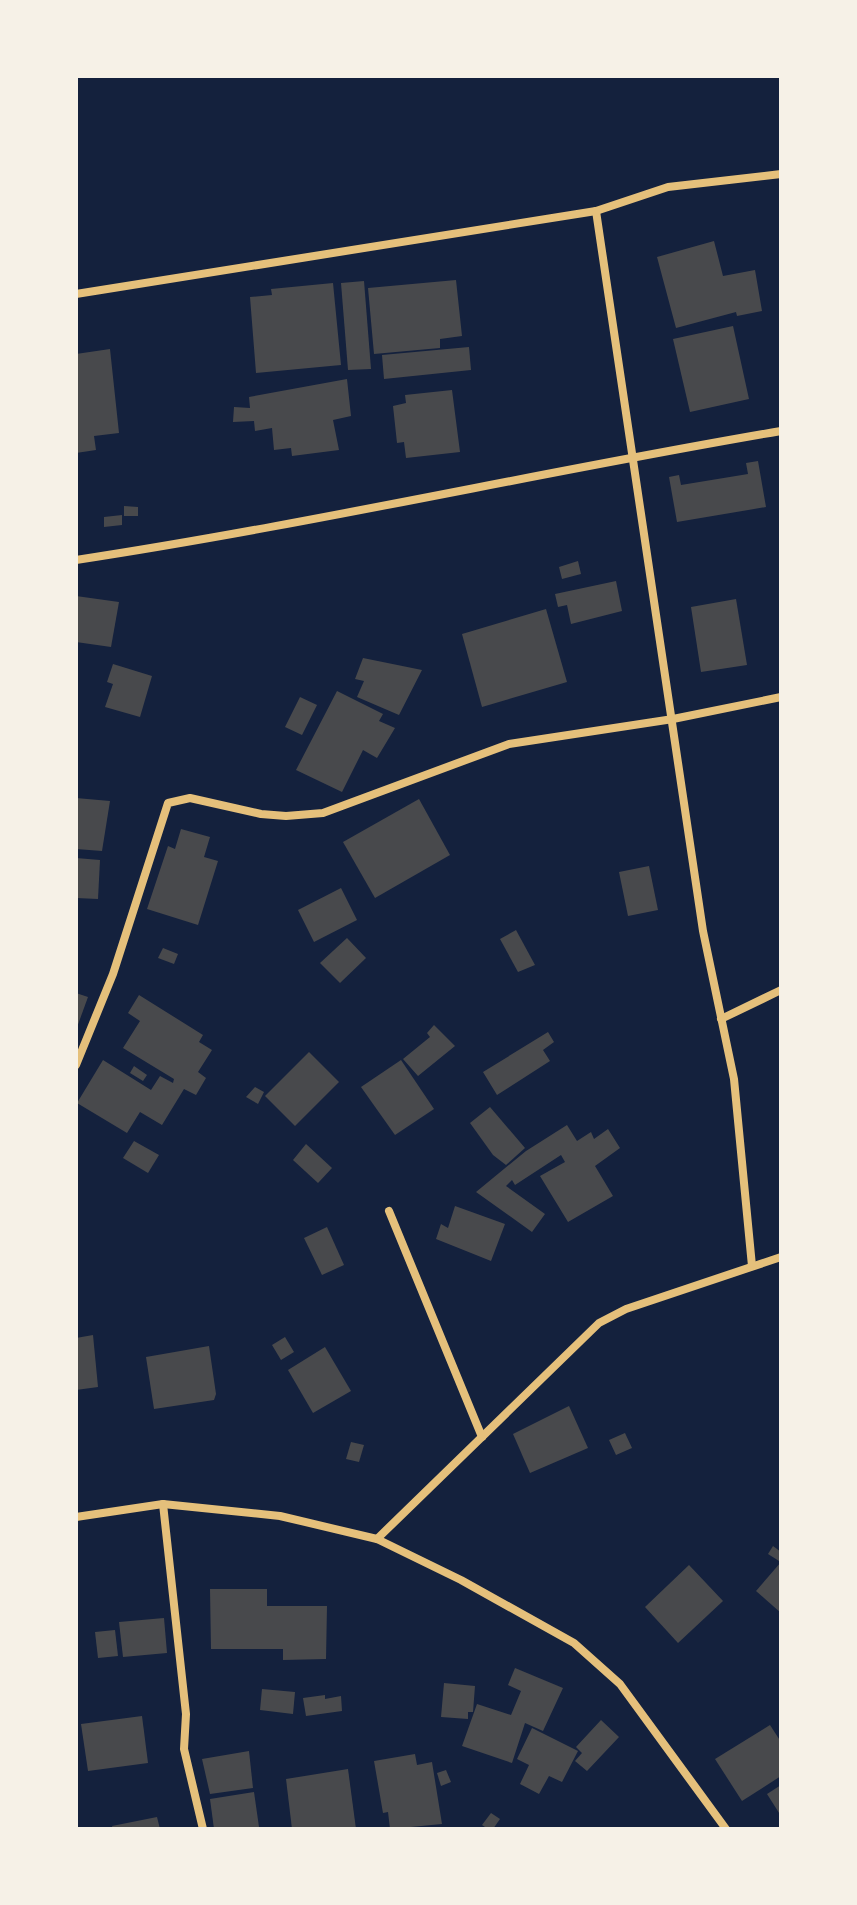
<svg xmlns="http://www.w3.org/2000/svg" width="857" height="1905" font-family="Overpass,sans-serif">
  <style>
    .building { fill: #48494c }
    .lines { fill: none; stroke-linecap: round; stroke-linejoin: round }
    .minor { stroke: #e5c07b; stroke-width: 8 }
  </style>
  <rect width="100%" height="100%" fill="#14213d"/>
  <g class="building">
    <polygon points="714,241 723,276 755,270 762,311 737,316 736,312 676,328 657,257"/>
    <polygon points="456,280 462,336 440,339 440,348 374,354 368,288"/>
    <polygon points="364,281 371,369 348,370 341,283"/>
    <polygon points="333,283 341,365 256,373 250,297 272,295 271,289"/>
    <polygon points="733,326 749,399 690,412 673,339"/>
    <polygon points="469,347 471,370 384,379 382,355"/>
    <polygon points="110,349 119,433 94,436 96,450 76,453 76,354"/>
    <polygon points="347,379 351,416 333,420 339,450 292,456 291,448 274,450 272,428 255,431 254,421 233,422 234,407 250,408 249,397"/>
    <polygon points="452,390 460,452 406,458 404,442 397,443 393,406 406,403 405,395"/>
    <polygon points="758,461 766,507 677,522 669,477 679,475 681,485 748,474 746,463"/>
    <polygon points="124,506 138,507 138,516 124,516"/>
    <polygon points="122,515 122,525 104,527 104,517"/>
    <polygon points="578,561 581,574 562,579 559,567"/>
    <polygon points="616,581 622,611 571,624 567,605 558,607 555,594"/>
    <polygon points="76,596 119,602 111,647 76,642"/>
    <polygon points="736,599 747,665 701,672 691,607"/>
    <polygon points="546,609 567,682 482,707 462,634"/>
    <polygon points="363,658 422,670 399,715 357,697 364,681 355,679"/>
    <polygon points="113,664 152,676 140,717 105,707 113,684 107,682"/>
    <polygon points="337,691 383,714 379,721 395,728 377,758 363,750 342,792 296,770"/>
    <polygon points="300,697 317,705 302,735 285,727"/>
    <polygon points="76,798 110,801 102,851 76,849"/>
    <polygon points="419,799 450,855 375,898 343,842"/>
    <polygon points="181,829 210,837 204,857 218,861 198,925 147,909 168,846 175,849"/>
    <polygon points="76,858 100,860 98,899 76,898"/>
    <polygon points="649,866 658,910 628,916 619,872"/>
    <polygon points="341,888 357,920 314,942 298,910"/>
    <polygon points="516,930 535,965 518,972 500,939"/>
    <polygon points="347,938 366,958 340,983 320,963"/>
    <polygon points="163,948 178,954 174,964 158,958"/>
    <polygon points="76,993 88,997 76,1030"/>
    <polygon points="139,995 203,1035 199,1042 212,1050 198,1072 206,1078 196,1095 184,1089 162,1125 140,1112 127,1133 77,1103 103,1060 151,1090 160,1076 173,1083 174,1079 123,1048 140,1021 128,1013"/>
    <polygon points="434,1025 455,1046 418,1076 403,1059 430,1037 427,1033"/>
    <polygon points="548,1032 554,1042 543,1050 550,1061 497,1095 483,1072"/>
    <polygon points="309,1052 339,1082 295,1126 265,1096"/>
    <polygon points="401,1060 434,1109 395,1135 361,1087"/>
    <polygon points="134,1066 147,1075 143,1081 130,1073"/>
    <polygon points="255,1087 264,1092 258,1104 246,1097"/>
    <polygon points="490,1107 525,1148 506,1165 493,1155 470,1123"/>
    <polygon points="567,1125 577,1141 591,1132 594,1139 608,1129 620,1148 595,1166 613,1196 568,1222 540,1176 565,1162 561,1155 515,1185 512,1180 506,1186 545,1214 532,1232 476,1192 526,1151"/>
    <polygon points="134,1141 159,1155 148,1173 123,1158"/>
    <polygon points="306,1144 332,1168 318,1183 293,1160"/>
    <polygon points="455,1206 505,1224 491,1261 436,1239 441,1224 448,1228"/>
    <polygon points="327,1227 344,1265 322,1275 304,1238"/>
    <polygon points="93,1335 98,1387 76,1390 76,1338"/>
    <polygon points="285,1337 294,1352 281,1360 272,1345"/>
    <polygon points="209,1346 216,1394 214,1400 154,1409 146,1357"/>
    <polygon points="325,1347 351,1391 313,1413 288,1370"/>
    <polygon points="569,1406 588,1448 530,1473 513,1434"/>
    <polygon points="625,1433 632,1448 616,1455 609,1440"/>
    <polygon points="351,1442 364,1445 359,1462 346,1459"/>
    <polygon points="773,1546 781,1552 779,1561 768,1554"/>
    <polygon points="781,1562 781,1613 756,1591"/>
    <polygon points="689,1565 723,1601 678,1643 645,1607"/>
    <polygon points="210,1589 267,1589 267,1606 327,1606 326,1659 283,1660 283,1649 211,1649"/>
    <polygon points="164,1618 167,1653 123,1657 119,1622"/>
    <polygon points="115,1630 118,1656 98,1658 95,1632"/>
    <polygon points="515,1668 563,1688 543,1731 525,1723 512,1763 462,1746 477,1704 511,1715 521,1691 508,1685"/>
    <polygon points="444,1683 475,1686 473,1712 468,1712 468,1719 441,1717"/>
    <polygon points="262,1689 295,1692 293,1714 260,1710"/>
    <polygon points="325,1695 325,1699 341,1696 342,1711 306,1716 303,1698"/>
    <polygon points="142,1716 148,1763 88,1771 81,1724"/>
    <polygon points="601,1720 619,1737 587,1771 575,1761 582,1753 576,1747"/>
    <polygon points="770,1725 781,1742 781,1776 742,1801 715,1759"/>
    <polygon points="532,1728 578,1751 562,1782 549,1776 539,1794 520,1784 529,1765 517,1759"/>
    <polygon points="249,1751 253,1788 210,1794 202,1759"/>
    <polygon points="415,1754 417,1765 432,1762 442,1824 390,1829 388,1812 383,1813 374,1761"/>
    <polygon points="348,1769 356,1829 292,1829 286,1779"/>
    <polygon points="446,1770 451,1782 441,1786 437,1773"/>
    <polygon points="781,1785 781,1816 767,1794"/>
    <polygon points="254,1792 259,1827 214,1829 210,1799"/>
    <polygon points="491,1813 500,1819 493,1829 488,1829 482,1825"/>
    <polygon points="157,1817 160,1829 113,1829 112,1826"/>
  </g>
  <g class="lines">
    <g class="minor">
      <polyline points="596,211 703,931 734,1079 752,1266"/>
      <polyline points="76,294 596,211 668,187 781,174"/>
      <path d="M76,560C312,524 545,471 781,431"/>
      <polyline points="721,1019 781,990"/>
      <polyline points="76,1065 113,974 168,803 190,798 261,814 286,816 323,813 509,744 673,719 781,697"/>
      <polyline points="389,1211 482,1437"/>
      <polyline points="163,1504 186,1714 184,1749 203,1829"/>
      <polyline points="76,1517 163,1504 280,1516 377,1539 461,1580 574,1643 620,1684 726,1829"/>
      <polyline points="377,1539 599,1323 626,1309 781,1257"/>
    </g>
  </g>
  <rect width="857" height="1905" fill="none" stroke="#f6f1e7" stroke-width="156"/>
</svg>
